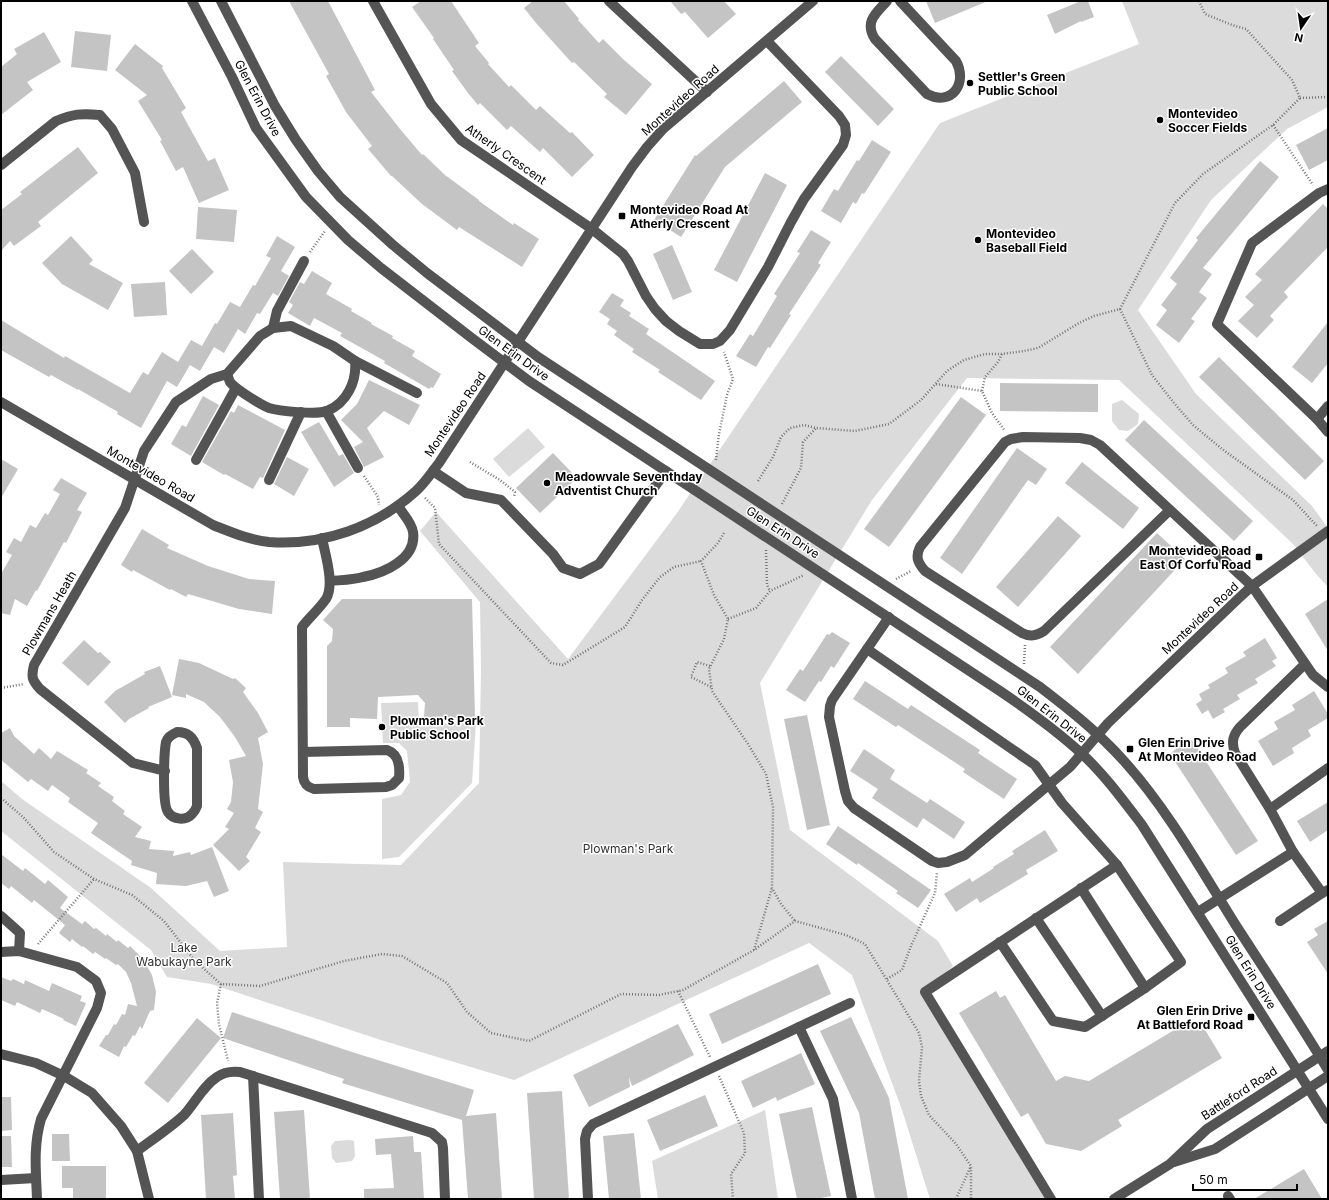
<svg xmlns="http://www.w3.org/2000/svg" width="1329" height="1200" font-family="Inter,sans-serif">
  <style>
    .green { fill: #dbdbdb }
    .building { fill: #c4c4c4 }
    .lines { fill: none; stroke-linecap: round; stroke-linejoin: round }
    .path { stroke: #767676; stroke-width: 2.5; stroke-dasharray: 1 2; stroke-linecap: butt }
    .minor { stroke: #545454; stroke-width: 10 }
    .poi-dot { fill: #000; stroke: #fff; stroke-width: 1.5 }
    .labels { text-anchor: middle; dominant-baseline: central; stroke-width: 3; stroke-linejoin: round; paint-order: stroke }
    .poi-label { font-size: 12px; font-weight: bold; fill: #000; stroke: #fff; text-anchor: start }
    .street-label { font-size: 12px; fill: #000; stroke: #fff }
    .park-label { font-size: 12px; fill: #323232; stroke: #fff }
  </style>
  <rect width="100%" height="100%" fill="#fff"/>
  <g class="green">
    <polygon points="1122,1 1328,1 1328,107 1287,129 1211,200 1138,310 1196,394 1312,506 1328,528 1328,587 1316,574 1293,544 1119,380 967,378 872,500 760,683 790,830 938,941 953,966 925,991 1050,1199 930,1199 902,1110 852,975 809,943 514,1080 384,1041 211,984 167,977 151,950 1,831 1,781 22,799 151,888 220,951 287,947 283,862 401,865 479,783 481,670 480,602 420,531 436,512 568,659 677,513 940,123 1139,44"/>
    <polygon points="1122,400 1139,414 1138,424 1128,431 1119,430 1112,421 1112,404"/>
    <polygon points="528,428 545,447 509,477 493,459"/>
    <polygon points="418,702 419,724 476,723 472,783 399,857 382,859 382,799 401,795 410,782 407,751 399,743 383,743 381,703"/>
    <polygon points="765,1110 778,1199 658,1199 652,1161"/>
    <polygon points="350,1140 354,1141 355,1156 352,1161 336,1163 332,1158 331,1146 335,1141"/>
  </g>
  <g class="building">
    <polygon points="289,1 328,1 375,90 371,92 400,129 422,155 423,154 445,175 479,200 479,201 513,225 514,223 539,239 522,267 459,227 457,230 422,204 392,176 391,176 368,149 372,146 346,112 326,76 329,74"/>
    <polygon points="421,1 451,1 479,43 475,46 489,63 488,64 509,87 511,85 536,110 540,106 570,133 572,132 594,155 572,177 543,148 540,152 511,126 507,130 480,103 478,105 468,93 452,71 454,70 433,39 434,38 412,7"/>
    <polygon points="533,1 564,1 579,19 578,20 599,43 603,39 624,60 652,84 626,115 604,97 607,94 574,62 572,63 536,23 524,8"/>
    <polygon points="670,1 724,1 736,14 708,38 685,12 681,14"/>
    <polygon points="926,1 988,1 935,23"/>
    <polygon points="1081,1 1088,1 1094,17 1081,22 1081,21 1055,34 1047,15"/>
    <polygon points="75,31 111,35 107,71 71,67"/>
    <polygon points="44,32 61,62 27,82 33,90 1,115 1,67 17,54 14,49"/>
    <polygon points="135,44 163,66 162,68 186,108 181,112 208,161 215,158 229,190 199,203 183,167 176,171 160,141 162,140 138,101 147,95 115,70"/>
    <polygon points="841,56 894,109 878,126 825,72"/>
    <polygon points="784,81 802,102 725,167 681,237 654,220 695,155 696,156"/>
    <polygon points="1328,128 1328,160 1309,170 1296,145"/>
    <polygon points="872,140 891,152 864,194 862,193 856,204 853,202 841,223 821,211 834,189 838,191 857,160 859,161"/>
    <polygon points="78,147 98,173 38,222 41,226 14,246 10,241 1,251 1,210 22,194 20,192"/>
    <polygon points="1260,161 1279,177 1203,268 1212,274 1199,292 1207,298 1191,319 1195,321 1179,343 1156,325 1167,310 1161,305 1177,284 1170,278 1198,240 1196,238"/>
    <polygon points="765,173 787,185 737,282 714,270"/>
    <polygon points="1323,204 1328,209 1328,247 1284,292 1288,297 1270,316 1274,320 1257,338 1238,321 1254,305 1245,297 1262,280 1255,274"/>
    <polygon points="198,207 237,210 234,242 196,239"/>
    <polygon points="811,230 831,242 818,263 821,265 789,314 791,315 770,348 768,347 756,367 736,356 750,334 753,336 777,296 774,294 800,253 797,252"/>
    <polygon points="71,236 93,260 89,264 123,283 108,310 62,284 42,263"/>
    <polygon points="277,236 295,247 281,271 289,276 278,296 273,293 260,314 257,313 245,334 238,329 224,353 214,347 200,371 190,365 177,387 167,381 141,428 117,414 118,412 78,389 78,390 51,375 49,377 1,350 1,320 64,358 65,356 130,393 143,372 148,375 162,352 178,362 191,340 202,346 215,323 217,324 230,302 240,307 253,285 255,286 271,258 266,256"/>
    <polygon points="672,245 692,292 673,300 653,254"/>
    <polygon points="192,249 214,272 191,294 169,271"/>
    <polygon points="312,271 332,283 326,294 352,309 351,311 372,323 371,324 393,336 392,338 415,351 412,356 441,374 433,388 431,387 429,389 384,363 385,361 340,336 342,333 314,318 310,326 288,313 293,305 289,302 300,282 304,284"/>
    <polygon points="165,282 167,315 134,317 131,284"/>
    <polygon points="612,293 624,300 620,306 631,313 629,316 649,329 646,334 715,381 701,400 658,372 660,370 632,352 634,349 614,335 617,331 607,324 610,319 599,312"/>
    <polygon points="1328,322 1328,363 1312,383 1292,367"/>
    <polygon points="1219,357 1324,461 1305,480 1199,377"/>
    <polygon points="369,380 420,405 409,425 384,411 367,428 384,457 364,467 354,447 363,442 341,420 357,404"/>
    <polygon points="1000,383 1098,384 1098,412 1000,411"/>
    <polygon points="203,396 219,405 191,456 171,444 182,425 186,427"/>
    <polygon points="961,397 986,415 889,547 864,529"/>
    <polygon points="238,405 285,430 263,478 260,477 253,489 225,474 224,475 202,462 231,411 234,413"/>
    <polygon points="1144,420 1253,521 1234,541 1125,440"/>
    <polygon points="319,422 339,456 343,454 354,473 334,487 301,432"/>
    <polygon points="1017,448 1047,469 1036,485 1028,480 962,574 940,558"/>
    <polygon points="553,453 577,478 540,513 516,488"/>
    <polygon points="287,457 309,469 294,496 274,484"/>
    <polygon points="1,459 18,469 1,498"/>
    <polygon points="1082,462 1139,508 1123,529 1065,483"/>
    <polygon points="61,478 87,493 77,510 82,512 66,543 64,542 37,591 36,590 27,606 15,599 10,615 1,613 1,574 12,555 6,552 14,538 21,542 30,525 36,528 45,513 48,515 60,494 53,490"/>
    <polygon points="1058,516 1081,536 1018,607 996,587"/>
    <polygon points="142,529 169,545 167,548 208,566 249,579 275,581 272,614 239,609 188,594 186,597 171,589 170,590 133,570 132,572 121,565"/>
    <polygon points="1157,533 1185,559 1078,674 1050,647"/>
    <polygon points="342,599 472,599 475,718 424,717 425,703 418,695 378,697 377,719 350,718 350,727 327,727 327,646 332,641 333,629 323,620"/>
    <polygon points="1328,599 1328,651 1305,614"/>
    <polygon points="832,632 850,643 834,668 831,666 821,682 819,681 805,702 786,690 800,669 803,671 827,634 829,635"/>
    <polygon points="1265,638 1277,658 1272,661 1276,666 1255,679 1258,683 1237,695 1240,699 1223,709 1225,712 1213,719 1208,710 1202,714 1196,704 1202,700 1199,694 1210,688 1208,685 1228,673 1225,668 1246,656 1243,652"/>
    <polygon points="84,640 98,653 100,652 111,662 88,686 62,663"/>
    <polygon points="179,659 199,663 233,679 235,678 246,688 243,692 258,713 268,732 258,738 263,764 258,809 263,812 255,828 261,832 246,857 250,861 239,871 213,845 229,829 225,827 234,813 227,809 231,802 233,782 229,760 246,756 235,737 220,717 204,702 186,694 186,698 172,695"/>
    <polygon points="160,666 172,697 148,707 149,708 129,719 125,723 104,702 115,691 145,674 144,672"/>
    <polygon points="865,681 908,709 911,705 980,750 978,753 1017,779 1004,799 963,772 965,769 898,725 896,727 853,699"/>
    <polygon points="1314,691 1328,714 1328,718 1308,730 1311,736 1292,748 1294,753 1273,766 1258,741 1278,729 1274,722 1295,710 1292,705"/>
    <polygon points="807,715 830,825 807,830 784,719"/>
    <polygon points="10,728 14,736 34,754 39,748 51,759 57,751 88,770 86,773 101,783 98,786 114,797 112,801 125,811 123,814 142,827 135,837 151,841 149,849 174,851 173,856 190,852 191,855 212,847 229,891 214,897 207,881 186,886 156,884 157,873 131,865 132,861 91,833 98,823 68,802 70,798 52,785 48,791 31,779 28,782 1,760 1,733"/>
    <polygon points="1183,737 1187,743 1192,740 1258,841 1236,855 1170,754 1176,749 1173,743"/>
    <polygon points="864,749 895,770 890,779 927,803 930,799 965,822 954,839 923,818 917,828 872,798 878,789 850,771"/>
    <polygon points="1328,802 1328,830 1310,842 1297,821"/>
    <polygon points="838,826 931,890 918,908 896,893 898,891 858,863 857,865 826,844"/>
    <polygon points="1045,830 1058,851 1026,870 1028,874 980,903 977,898 956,912 944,894 970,878 972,882 994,868 993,867 1014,854 1012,851"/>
    <polygon points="1,854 23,871 25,868 45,884 48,880 68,897 60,908 82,924 85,921 94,929 96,928 106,936 107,934 117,942 118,940 128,948 130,946 143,959 152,975 156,992 154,1010 150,1011 142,1029 140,1026 135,1036 133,1035 126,1047 124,1046 119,1057 99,1046 106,1035 108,1035 114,1024 116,1025 122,1014 125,1015 128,1004 137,1006 131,983 126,972 118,964 116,965 106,958 105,959 95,952 93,954 83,946 82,947 72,939 70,942 59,933 65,925 34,900 32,903 11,886 9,889 1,883"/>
    <polygon points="1328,921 1328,974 1307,942 1318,935 1314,929"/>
    <polygon points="818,964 831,994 722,1044 709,1014"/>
    <polygon points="1,977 11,981 13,979 24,984 25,980 49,991 52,983 82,996 80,1001 86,1003 76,1026 63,1020 64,1019 42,1009 40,1013 17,1002 15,1006 1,1000"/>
    <polygon points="996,991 1000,998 1005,995 1056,1081 1065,1076 1089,1081 1191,1020 1195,1027 1201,1023 1222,1058 1118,1120 1122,1126 1081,1151 1046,1144 1028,1113 1021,1117 959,1013"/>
    <polygon points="232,1012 352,1052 474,1090 466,1116 496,1113 502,1199 468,1199 462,1120 342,1083 344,1079 223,1038"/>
    <polygon points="851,1017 889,1098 908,1199 875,1199 859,1113 820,1031"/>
    <polygon points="197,1018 221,1038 168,1103 144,1083"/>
    <polygon points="678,1024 694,1055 632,1086 629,1077 630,1087 589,1107 573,1075"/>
    <polygon points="801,1053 815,1084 777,1101 776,1097 753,1108 741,1081"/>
    <polygon points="562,1091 569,1199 534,1199 527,1093"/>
    <polygon points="705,1095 718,1126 660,1151 647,1120"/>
    <polygon points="1,1097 11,1097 12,1130 1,1131"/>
    <polygon points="812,1107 831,1196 816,1199 797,1199 779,1114"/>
    <polygon points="304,1110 310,1199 280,1199 274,1112"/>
    <polygon points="233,1113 237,1175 233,1176 235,1199 206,1199 201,1115"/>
    <polygon points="634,1133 641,1199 609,1199 603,1136"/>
    <polygon points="52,1134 69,1134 70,1161 52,1161"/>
    <polygon points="1,1136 11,1136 12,1167 1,1167"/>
    <polygon points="413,1136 414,1152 421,1152 424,1199 364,1199 364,1189 394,1188 391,1154 376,1155 375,1139"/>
    <polygon points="62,1166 106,1166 106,1199 73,1199 73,1188 62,1188"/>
    <polygon points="1304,1169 1322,1199 1254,1199"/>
  </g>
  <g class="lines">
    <g class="path">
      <polyline points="1199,1 1205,14 1232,25 1246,29 1292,80 1300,98"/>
      <polyline points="1300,98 1328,97"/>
      <polyline points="1273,125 1313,185"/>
      <polyline points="310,252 325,231"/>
      <polyline points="1120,309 1152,375 1174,403 1193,425 1222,449 1293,500 1317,526"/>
      <polyline points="936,384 982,391 992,413 1005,431"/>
      <polyline points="982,391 985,377 998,362 1002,354"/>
      <polyline points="716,460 719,434 727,395 733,379 724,352"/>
      <polyline points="470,462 500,480 515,492 514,497"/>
      <polyline points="364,476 378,497 379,505"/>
      <polyline points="758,481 773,457 781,437 790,428 804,425 816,428 855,431 889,424 921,400 947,371 964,360 985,354 1002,354 1024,351 1038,348 1079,323 1094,316 1120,309 1175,203 1203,174 1273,125 1300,98"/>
      <polyline points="425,498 435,508 439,544 551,663 563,665 625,627 642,600 660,577 674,567 701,561"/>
      <polyline points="782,504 801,468 803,442 816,428"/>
      <polyline points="724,533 718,543 701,561 714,595 728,619 724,639 709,669 712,691 748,744 766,774 773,807 772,888 781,904 795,921"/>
      <polyline points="766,550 767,585 770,591"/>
      <polyline points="896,579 911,571"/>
      <polyline points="728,619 756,608 770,591 804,575"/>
      <polyline points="1024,664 1025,645"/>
      <polyline points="710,666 697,662 691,677 711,687"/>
      <polyline points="1,688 24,684"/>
      <polyline points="1,798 23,817 54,852 94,879 132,895 164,921 195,961 221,984 260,986 344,961 382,954 402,956 447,983 467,1012 491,1033 529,1041 621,994 659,995 683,990 754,950 795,921 846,935 865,944 919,1033 922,1047 919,1081 921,1096 929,1115 956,1144 971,1166 971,1199"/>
      <polyline points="38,944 94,879"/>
      <polyline points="754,950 772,888"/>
      <polyline points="887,979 902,970 911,946 935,893 937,873"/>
      <polyline points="221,984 217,1003 219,1024 228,1061"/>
      <polyline points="678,991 710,1057"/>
      <polyline points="719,1076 744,1133 745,1153 731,1174 733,1199"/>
      <polyline points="956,1199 970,1168"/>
    </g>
    <g class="minor">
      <path d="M192,1L232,77L256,128L306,197L348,240L381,268L473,339L529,381L1000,691C1028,710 1056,730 1081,753C1104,774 1123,800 1142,825L1328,1119"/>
      <path d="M221,1L275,106L296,140L318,171L340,197L393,245L427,273L538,357L1040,687C1070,710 1099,733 1124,761C1168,810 1200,868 1235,924C1266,972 1298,1020 1328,1070"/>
      <polyline points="373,1 431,104 461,140 592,229 623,254 628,261 646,296 655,309 666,321 679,331 700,344 713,344 720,341 730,330 768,267 791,222 804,199 843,145 846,135 845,125 839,116 767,41"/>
      <polyline points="609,1 707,92"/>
      <path d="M887,1C876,13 864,22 875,39L927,94C952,107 968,83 956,61L900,1"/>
      <path d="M1,165L56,121C73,114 81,113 100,115L112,129L135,173L144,222"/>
      <polyline points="1328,189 1319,193 1252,243 1217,324 1317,419 1328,406"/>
      <polyline points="273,328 277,311 304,261"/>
      <polyline points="355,361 417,393"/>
      <path d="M1,402L213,525C231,532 249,540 269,542C323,546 376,527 416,491C425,483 432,472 439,463L632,167L647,147L663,129L813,1"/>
      <polyline points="326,411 358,468"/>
      <polyline points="1317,419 1328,432"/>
      <polyline points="196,460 236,388"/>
      <polyline points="433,471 466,493 501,500 553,554 563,568 580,574 599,564 666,471"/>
      <polyline points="269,480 301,412"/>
      <path d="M1170,510L1044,631C1036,636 1030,637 1022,633L925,571C918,563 915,557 920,547L1005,442L1011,439L1023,437L1080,438L1091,440L1100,445L1252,586L1313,675L1328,687"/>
      <path d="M330,581C341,580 353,580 363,577C384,573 417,559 413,532C412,523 403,514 398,506"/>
      <polyline points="889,617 832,700 830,706 829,717 845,791 848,801 854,808 932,861 938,863 947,862 965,855 1070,767 1108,723 1239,598 1252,586 1328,531"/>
      <polyline points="867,649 1035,765 1062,803 1117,865 925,992 1051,1199"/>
      <path d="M1305,664L1240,727C1233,735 1231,742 1235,753L1270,809L1293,852L1322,893L1328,890"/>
      <path d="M177,732C188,732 193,737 197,748V806C196,809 194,812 192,814C186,821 173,820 168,812C162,804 164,753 166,742C168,736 172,735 177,732Z"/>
      <path d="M303,752L387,750C399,754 400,766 399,778L392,785L386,787L314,789C307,787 304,784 303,777L302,627C309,618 319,609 326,599C335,584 325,554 322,538"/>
      <path d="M165,771L133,763L40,689C32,680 31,677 34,665L125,508L144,451L176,402L211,379L227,374L260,336L273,328L291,326L333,346L355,361C357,381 347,403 327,411C317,415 279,411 269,408C261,405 234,388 230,382C229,380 228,376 227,374"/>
      <polyline points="1270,809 1328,768"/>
      <polyline points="1081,888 1145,988"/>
      <polyline points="1198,912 1293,852"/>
      <polyline points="1,916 20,933 19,951"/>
      <polyline points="1036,918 1102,1016"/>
      <polyline points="1280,921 1322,893"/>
      <polyline points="1000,942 1053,1021 1085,1027 1145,988 1181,962 1117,865"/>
      <path d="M1,952L19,951L77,967L96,981L101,993L97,1008L41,1119C33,1147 36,1171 37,1199"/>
      <polyline points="799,1027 833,1099 852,1199"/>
      <polyline points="1,1054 36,1063 64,1076 92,1093 121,1126 137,1151 149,1199"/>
      <polyline points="253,1076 259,1199"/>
      <path d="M137,1151C153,1139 170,1128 184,1115C195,1103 203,1086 217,1077C224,1072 232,1071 240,1072L432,1133L442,1142L443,1148L445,1199"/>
      <polyline points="1174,1162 1215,1149 1328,1076"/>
      <polyline points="1,1180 36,1178"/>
      <polyline points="1228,1196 1230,1199"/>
      <polyline points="588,1199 585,1139 587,1131 593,1124 850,1003"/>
      <polyline points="1114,1199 1170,1164 1207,1129 1328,1051"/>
    </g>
  </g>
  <g class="poi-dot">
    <circle cx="970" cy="83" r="4"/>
    <circle cx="1160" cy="120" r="4"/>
    <rect x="618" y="212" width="8" height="8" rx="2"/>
    <circle cx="978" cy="240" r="4"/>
    <circle cx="547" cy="483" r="4"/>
    <rect x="1255" y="553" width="8" height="8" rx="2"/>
    <circle cx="382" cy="727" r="4"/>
    <rect x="1126" y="745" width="8" height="8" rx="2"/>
    <rect x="1247" y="1013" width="8" height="8" rx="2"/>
  </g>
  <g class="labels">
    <g class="poi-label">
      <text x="978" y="76">Settler's Green<tspan x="978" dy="14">Public School</tspan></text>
      <text x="1168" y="113">Montevideo<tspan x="1168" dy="14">Soccer Fields</tspan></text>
      <text x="630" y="209">Montevideo Road At<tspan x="630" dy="14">Atherly Crescent</tspan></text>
      <text x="986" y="233">Montevideo<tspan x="986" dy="14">Baseball Field</tspan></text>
      <text x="555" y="476">Meadowvale Seventhday<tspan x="555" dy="14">Adventist Church</tspan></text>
      <text x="1251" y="550" text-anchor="end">Montevideo Road<tspan x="1251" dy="14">East Of Corfu Road</tspan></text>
      <text x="390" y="720">Plowman's Park<tspan x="390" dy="14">Public School</tspan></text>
      <text x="1138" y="742">Glen Erin Drive<tspan x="1138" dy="14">At Montevideo Road</tspan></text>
      <text x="1243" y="1010" text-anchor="end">Glen Erin Drive<tspan x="1243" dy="14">At Battleford Road</tspan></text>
    </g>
    <g class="street-label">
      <text transform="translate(258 98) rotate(62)">Glen Erin Drive</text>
      <text transform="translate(680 100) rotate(-42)">Montevideo Road</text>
      <text transform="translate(506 154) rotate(35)">Atherly Crescent</text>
      <text transform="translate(514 353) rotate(36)">Glen Erin Drive</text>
      <text transform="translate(455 414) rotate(-56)">Montevideo Road</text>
      <text transform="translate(151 474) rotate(30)">Montevideo Road</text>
      <text transform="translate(783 532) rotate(33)">Glen Erin Drive</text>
      <text transform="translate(49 613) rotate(-60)">Plowmans Heath</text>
      <text transform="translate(1200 618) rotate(-43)">Montevideo Road</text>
      <text transform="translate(1052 714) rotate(38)">Glen Erin Drive</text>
      <text transform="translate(1251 972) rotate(58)">Glen Erin Drive</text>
      <text transform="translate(1239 1093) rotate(-33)">Battleford Road</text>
    </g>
    <g class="park-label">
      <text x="628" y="848">Plowman's Park</text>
      <text x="184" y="947">Lake<tspan x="184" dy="14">Wabukayne Park</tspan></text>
    </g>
  </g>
  <rect width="1329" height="1200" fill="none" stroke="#000000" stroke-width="4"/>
  <g transform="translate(1301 28) rotate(193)" stroke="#ffffff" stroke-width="3" paint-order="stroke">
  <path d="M0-3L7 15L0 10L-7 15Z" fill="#000000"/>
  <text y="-6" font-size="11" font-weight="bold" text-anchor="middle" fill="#000000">N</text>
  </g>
  <path d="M1193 1184v6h104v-6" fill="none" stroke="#000000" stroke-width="2"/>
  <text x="1199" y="1184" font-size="12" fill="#000000" stroke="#ffffff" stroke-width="3" paint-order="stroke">50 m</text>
</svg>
